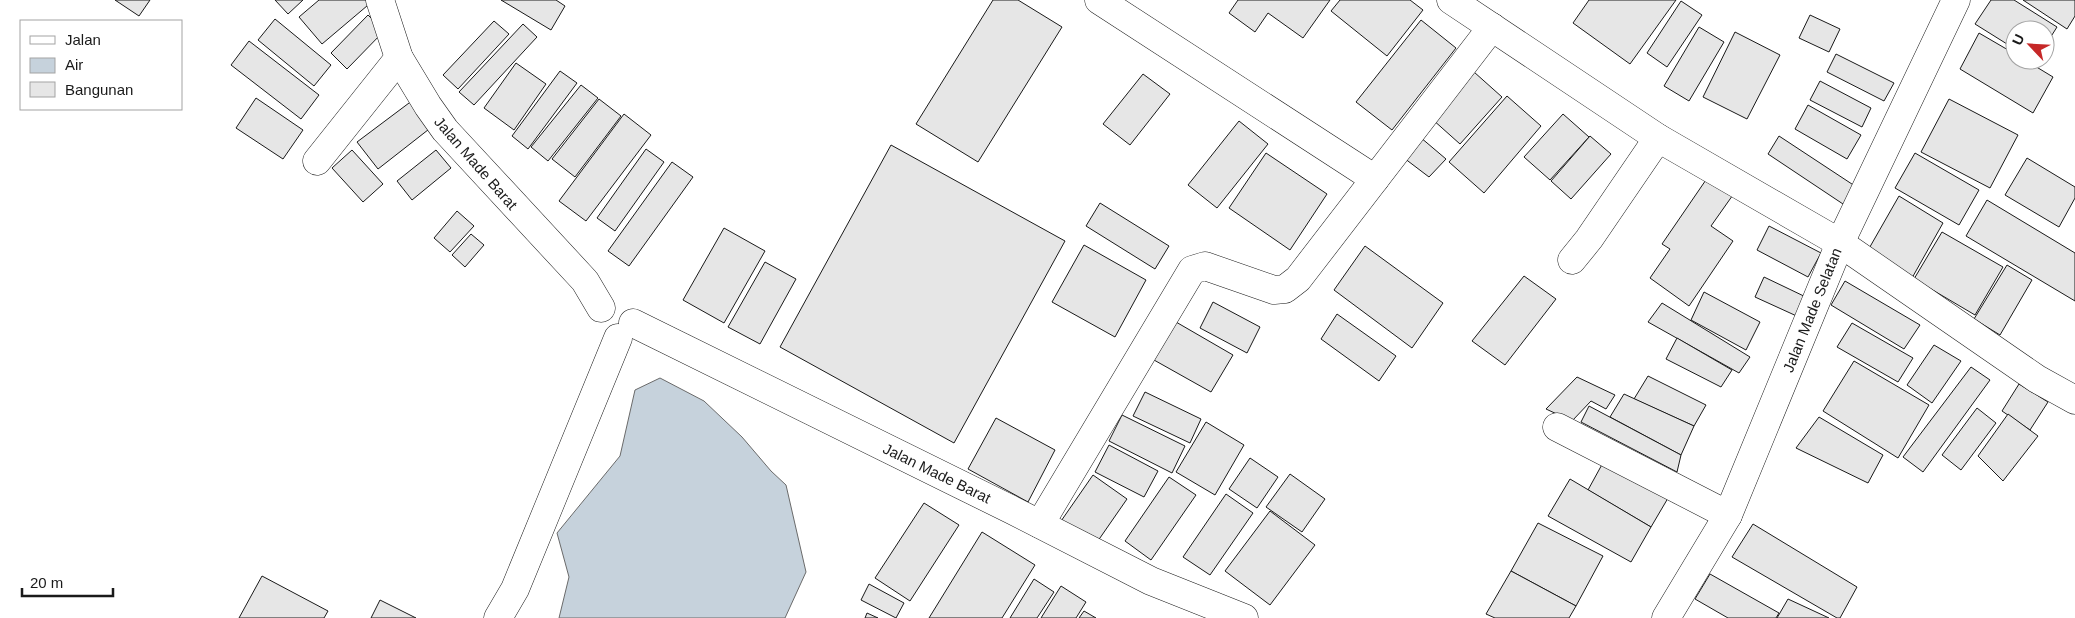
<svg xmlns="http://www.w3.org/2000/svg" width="2075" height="618" font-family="Helvetica,sans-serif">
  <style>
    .water { fill: #c6d2dc; stroke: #6a6a6a }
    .building { fill: #e6e6e6; stroke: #1a1a1a }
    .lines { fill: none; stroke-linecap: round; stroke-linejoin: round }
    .minor-casing { stroke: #1a1a1a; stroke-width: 29 }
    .minor { stroke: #fff; stroke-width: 28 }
    .labels { text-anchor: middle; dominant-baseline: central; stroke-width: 4; stroke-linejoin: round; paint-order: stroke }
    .street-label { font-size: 15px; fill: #1a1a1a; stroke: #fff }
  </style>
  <rect width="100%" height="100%" fill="#fff"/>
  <polygon class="water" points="660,378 704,401 742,437 771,471 786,485 806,572 785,618 559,618 569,577 557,533 620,456 635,390"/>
  <g class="building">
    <polygon points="115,0 150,0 139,16"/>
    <polygon points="275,0 303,0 288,14"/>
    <polygon points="319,0 374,0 322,44 299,17"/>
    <polygon points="501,0 556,0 565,6 551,30"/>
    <polygon points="993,0 1018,0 1062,27 978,162 916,124"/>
    <polygon points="1238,0 1330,0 1303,38 1268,13 1255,32 1229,13"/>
    <polygon points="1340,0 1410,0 1423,10 1387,56 1331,11"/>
    <polygon points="1589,0 1676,0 1630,64 1573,23"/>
    <polygon points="1991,0 2014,0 2057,27 2045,46 2045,30 2015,30 2015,49 1975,24"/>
    <polygon points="2023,0 2075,0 2075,16 2067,29"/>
    <polygon points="1681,1 1702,15 1667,67 1647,53"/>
    <polygon points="368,15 384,31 347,69 331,53"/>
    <polygon points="1810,15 1840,29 1829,52 1799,38"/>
    <polygon points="275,19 331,65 314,86 258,40"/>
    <polygon points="1421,20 1456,48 1392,130 1356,102"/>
    <polygon points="494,21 509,34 458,89 443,75"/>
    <polygon points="523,24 537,37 474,105 459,92"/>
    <polygon points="1699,27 1724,42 1689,101 1664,86"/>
    <polygon points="1735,32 1780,55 1747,119 1703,97"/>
    <polygon points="1979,33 2015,54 2015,60 2025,60 2053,77 2033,113 1960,69"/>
    <polygon points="249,41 319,95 301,119 231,65"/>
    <polygon points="1836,54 1894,83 1884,101 1827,72"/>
    <polygon points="516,63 546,84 514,130 484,108"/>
    <polygon points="560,71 577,83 528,149 512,136"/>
    <polygon points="1474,72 1502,97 1460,144 1432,119"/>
    <polygon points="1143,74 1170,94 1130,145 1103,124"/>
    <polygon points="1820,81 1871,108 1862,127 1810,100"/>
    <polygon points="581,85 598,98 548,161 531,147"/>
    <polygon points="1507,96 1541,126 1484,193 1449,162"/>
    <polygon points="256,98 303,130 283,159 236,128"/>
    <polygon points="599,99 621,116 575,177 552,159"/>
    <polygon points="1949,99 2018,135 1990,188 1921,152"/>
    <polygon points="413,100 433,126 378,169 357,142"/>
    <polygon points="1808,105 1861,135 1847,159 1795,129"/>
    <polygon points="624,114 651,135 586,221 559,201"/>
    <polygon points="1563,114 1589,137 1550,180 1524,157"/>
    <polygon points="1239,121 1268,144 1217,208 1188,185"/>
    <polygon points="1590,136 1611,154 1571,199 1551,181"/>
    <polygon points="1779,136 1861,190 1849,208 1768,154"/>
    <polygon points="1420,137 1446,159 1429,177 1404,158"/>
    <polygon points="891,145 1065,241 954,443 780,347"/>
    <polygon points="646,149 664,162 615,231 597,218"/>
    <polygon points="352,150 383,184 363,202 332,168"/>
    <polygon points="436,150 451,168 412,200 397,181"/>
    <polygon points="1266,153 1327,194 1290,250 1229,208"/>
    <polygon points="1915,153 1979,190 1959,225 1895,188"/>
    <polygon points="2027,158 2075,187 2075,198 2059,227 2005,195"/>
    <polygon points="672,162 693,177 629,266 608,251"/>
    <polygon points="1710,174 1735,192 1711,226 1733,241 1689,306 1650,278 1670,249 1662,244"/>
    <polygon points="1899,196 1943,223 1912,278 1867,252"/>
    <polygon points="1987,200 2075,253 2075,301 1966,236"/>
    <polygon points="1100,203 1169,246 1155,269 1086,226"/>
    <polygon points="457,211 474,226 450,252 434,238"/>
    <polygon points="1769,226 1821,253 1808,277 1757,250"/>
    <polygon points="724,228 765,251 724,323 683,300"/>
    <polygon points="1942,232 2003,267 1975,315 1914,279"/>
    <polygon points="471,234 484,245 465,267 452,255"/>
    <polygon points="1084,245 1146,280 1115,337 1052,302"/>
    <polygon points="1365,246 1443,303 1412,348 1334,290"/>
    <polygon points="765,262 796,279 760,344 728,327"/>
    <polygon points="2007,265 2032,280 2000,335 1974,319"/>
    <polygon points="1524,276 1556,299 1505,365 1472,341"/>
    <polygon points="1764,277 1810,299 1801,318 1755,297"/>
    <polygon points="1845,281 1920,325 1904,349 1831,305"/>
    <polygon points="1704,292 1760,322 1746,350 1691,320"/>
    <polygon points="1213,302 1260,327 1247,353 1200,328"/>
    <polygon points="1662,303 1750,357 1739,373 1648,322"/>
    <polygon points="1337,314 1396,356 1379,381 1321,339"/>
    <polygon points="1176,322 1233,355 1211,392 1154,360"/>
    <polygon points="1852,323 1913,358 1898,382 1837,347"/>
    <polygon points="1677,338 1732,370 1721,387 1666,359"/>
    <polygon points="1934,345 1961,361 1932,403 1907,385"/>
    <polygon points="1854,361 1929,405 1898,458 1823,411"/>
    <polygon points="1971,367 1990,380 1923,472 1903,457"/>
    <polygon points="1648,376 1706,405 1694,426 1634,399"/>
    <polygon points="1577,377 1615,395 1606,409 1591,401 1572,421 1546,409"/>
    <polygon points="2019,384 2048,402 2030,430 2002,411"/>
    <polygon points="1145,392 1201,419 1190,443 1133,416"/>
    <polygon points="1624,394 1694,426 1681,455 1610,417"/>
    <polygon points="1589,406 1681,455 1677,472 1581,422"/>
    <polygon points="1977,408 1996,423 1961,470 1942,455"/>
    <polygon points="2008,414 2038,436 2003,481 1978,456"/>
    <polygon points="1122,415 1185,446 1172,473 1109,441"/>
    <polygon points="1819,417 1883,455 1868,483 1796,448"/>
    <polygon points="996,418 1055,450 1028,502 968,469"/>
    <polygon points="1206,422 1244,445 1215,495 1176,472"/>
    <polygon points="1109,445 1158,471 1144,497 1095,472"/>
    <polygon points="1250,458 1278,477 1257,508 1229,489"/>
    <polygon points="1605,459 1671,493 1651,527 1588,490"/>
    <polygon points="1290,474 1325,499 1302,532 1266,507"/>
    <polygon points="1093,475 1127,499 1093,548 1059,524"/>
    <polygon points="1169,477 1196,495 1151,560 1125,541"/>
    <polygon points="1570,479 1651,527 1631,562 1548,516"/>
    <polygon points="1226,494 1253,513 1210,575 1183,557"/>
    <polygon points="924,503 959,525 910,601 875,578"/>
    <polygon points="1270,511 1315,545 1270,605 1225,571"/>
    <polygon points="1538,523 1603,556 1576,606 1511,571"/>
    <polygon points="1753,524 1857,587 1840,618 1837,618 1732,557"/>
    <polygon points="982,532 1035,565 1002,618 929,618"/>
    <polygon points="1511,571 1576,606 1569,618 1495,618 1486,614"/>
    <polygon points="1710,574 1779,613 1776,618 1728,618 1695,599"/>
    <polygon points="262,576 328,611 324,618 239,618"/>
    <polygon points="1034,579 1054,592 1037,618 1010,618"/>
    <polygon points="869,584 904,603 896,618 861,600"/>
    <polygon points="1061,586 1086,602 1076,618 1041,618"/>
    <polygon points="1788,599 1829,618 1777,618"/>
    <polygon points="380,600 416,618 371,618"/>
    <polygon points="1084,611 1096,618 1079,618"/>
    <polygon points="867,613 878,618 865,618"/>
  </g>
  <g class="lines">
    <defs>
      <g id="minor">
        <polyline points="380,0 399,58 428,106 445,130 585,281 601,308"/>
        <polyline points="1099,0 1375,179"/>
        <polyline points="1451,0 1658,138 1840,243 2037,379 2075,400"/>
        <polyline points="317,161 399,58"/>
        <polyline points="1572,260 1589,239 1658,138"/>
        <polyline points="633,323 1012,510 1151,581 1244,618"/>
        <polyline points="1557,427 1728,515"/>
        <polyline points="1040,524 1192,270 1205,266 1274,290 1285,289 1298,279 1492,27"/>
        <polyline points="498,618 515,589 618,338"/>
        <polyline points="1666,618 1728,515 1840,243 1956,0"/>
      </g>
    </defs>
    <use href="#minor" class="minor-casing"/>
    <use href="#minor" class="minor"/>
  </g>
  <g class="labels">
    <g class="street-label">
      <text transform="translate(476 163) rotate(49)">Jalan Made Barat</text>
      <text transform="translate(1812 310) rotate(-68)">Jalan Made Selatan</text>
      <text transform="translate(937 473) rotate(26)">Jalan Made Barat</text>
    </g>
  </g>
  <rect x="20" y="20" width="162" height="90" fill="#ffffff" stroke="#a3a3a3"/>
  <rect x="30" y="36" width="25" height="8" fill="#ffffff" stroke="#a3a3a3"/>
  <text x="65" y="45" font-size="15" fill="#1a1a1a">Jalan</text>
  <rect x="30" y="58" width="25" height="15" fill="#c6d2dc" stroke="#a3a3a3"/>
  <text x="65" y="70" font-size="15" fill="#1a1a1a">Air</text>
  <rect x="30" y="82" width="25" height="15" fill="#e6e6e6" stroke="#a3a3a3"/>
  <text x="65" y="95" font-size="15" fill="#1a1a1a">Bangunan</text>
  <g transform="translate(2030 45) rotate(295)"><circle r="24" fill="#ffffff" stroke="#a3a3a3"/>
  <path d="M0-4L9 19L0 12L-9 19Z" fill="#c62828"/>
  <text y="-8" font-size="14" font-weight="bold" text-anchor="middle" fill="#1a1a1a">U</text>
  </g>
  <path d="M22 588v8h91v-8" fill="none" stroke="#1a1a1a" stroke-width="2.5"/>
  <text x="30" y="588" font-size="15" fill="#1a1a1a" stroke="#ffffff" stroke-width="4" paint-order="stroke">20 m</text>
</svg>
